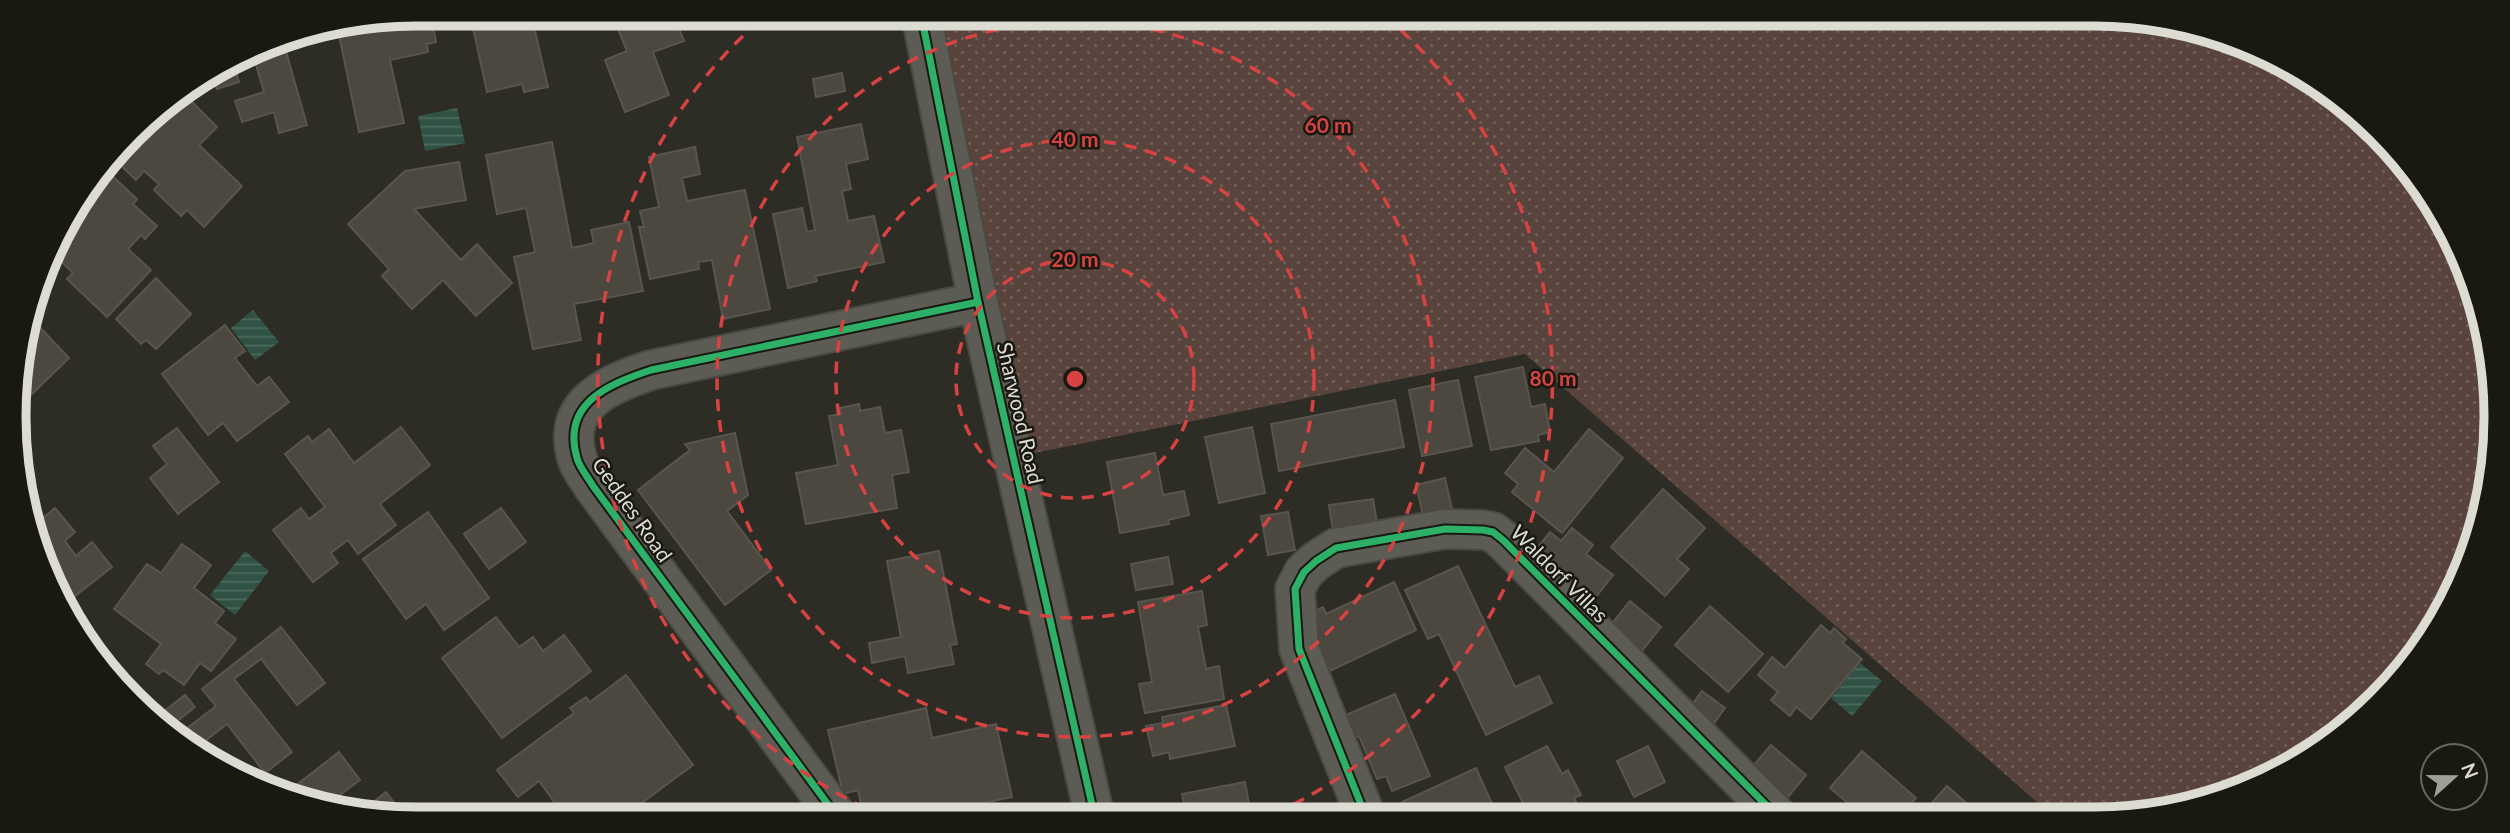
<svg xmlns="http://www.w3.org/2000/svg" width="2510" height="833" font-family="Lato,sans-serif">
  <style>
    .park { fill: url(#park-dots) }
    .water { fill: url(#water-rules) }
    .building { fill: #4d483f; stroke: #57554e; stroke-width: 2 }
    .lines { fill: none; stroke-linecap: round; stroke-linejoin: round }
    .minor-casing { stroke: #4a4942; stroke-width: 42 }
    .minor { stroke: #5c5c55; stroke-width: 38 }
    .cycleway-casing { stroke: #191811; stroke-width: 11 }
    .cycleway { stroke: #2db169; stroke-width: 7 }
    .ring { fill: none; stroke: #d74342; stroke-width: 3.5; stroke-dasharray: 12 9 }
    .labels { text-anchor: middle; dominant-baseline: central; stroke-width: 5; stroke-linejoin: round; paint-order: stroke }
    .street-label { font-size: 21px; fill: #dddcd3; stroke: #191811 }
    .rim { fill: none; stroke: #dddcd3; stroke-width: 9 }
    .centre { fill: #d74342; stroke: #191811; stroke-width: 3.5 }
    .ring-label { font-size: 21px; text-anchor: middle; font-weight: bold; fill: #d74342; stroke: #191811; stroke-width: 5; stroke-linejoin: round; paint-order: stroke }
  </style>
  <defs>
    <pattern id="park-dots" width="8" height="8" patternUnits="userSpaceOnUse" patternTransform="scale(1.75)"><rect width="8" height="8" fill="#58443c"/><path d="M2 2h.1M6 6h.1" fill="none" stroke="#705e57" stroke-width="1.8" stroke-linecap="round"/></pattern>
    <pattern id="water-rules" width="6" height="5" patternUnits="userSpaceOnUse" patternTransform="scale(1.75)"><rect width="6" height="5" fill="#2f5244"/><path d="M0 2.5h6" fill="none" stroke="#4d6a5e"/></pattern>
  </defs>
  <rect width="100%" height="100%" fill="#2e2d25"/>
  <polygon class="park" points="927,14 2093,14 2197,28 2338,97 2442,215 2492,364 2482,520 2466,558 2381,692 2359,719 2248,788 2146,816 2053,816 1525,354 1020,456"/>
  <g class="water">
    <polygon points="457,108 465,143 425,151 418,116"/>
    <polygon points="253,310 279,342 255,360 231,328"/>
    <polygon points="245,551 269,571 235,615 210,595"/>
    <polygon points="1860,663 1882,681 1852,716 1831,698"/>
  </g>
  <g class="building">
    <polygon points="416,14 431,14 436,42 427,44 428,52 390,60 404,123 359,132 338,30 329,31"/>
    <polygon points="470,14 531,14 548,87 524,92 522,84 487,92"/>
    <polygon points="612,14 673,14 684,41 653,52 669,95 625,112 605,60 627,51"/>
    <polygon points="739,14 776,14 741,21"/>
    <polygon points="283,41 307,125 279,133 274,112 242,122 235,101 264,92 252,51 263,44"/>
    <polygon points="233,63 239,82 217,89 213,75"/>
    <polygon points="842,73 845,91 816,97 813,79"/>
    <polygon points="188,98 217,127 199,145 242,186 204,227 187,210 181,216 154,190 159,184 144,171 136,180 115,160 151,114 157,110 161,114 166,108 173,114"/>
    <polygon points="861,124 868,159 846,164 851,189 842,191 848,221 874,216 884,262 815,276 817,281 788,288 773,214 802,208 807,232 815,230 797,137"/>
    <polygon points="552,142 572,248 594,243 591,230 629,222 643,291 574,304 581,340 533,349 514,257 535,252 526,208 497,214 486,155"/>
    <polygon points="695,147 700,174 682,178 687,201 745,190 770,309 723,319 712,260 698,262 699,269 650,279 639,227 644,227 640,211 659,207 649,157"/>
    <polygon points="459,162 466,200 414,209 461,260 477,244 512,283 476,316 443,280 412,309 382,276 389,269 348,224 405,171"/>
    <polygon points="107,171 137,199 133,204 157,226 145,239 141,235 128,249 151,270 107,317 67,279 73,273 52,252 56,238"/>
    <polygon points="156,278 191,314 156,349 146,340 141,344 116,319"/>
    <polygon points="31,318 69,358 29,397 19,386 17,364"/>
    <polygon points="225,325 245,351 235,358 257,386 269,377 289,402 237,441 223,423 208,435 162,374"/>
    <polygon points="1523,367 1531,407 1545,404 1550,432 1538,435 1539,441 1491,450 1475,377"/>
    <polygon points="1458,380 1472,446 1422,456 1409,390"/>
    <polygon points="1395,400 1404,447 1279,471 1271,424"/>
    <polygon points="859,404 860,411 880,407 885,433 901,430 909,472 892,475 897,508 806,524 796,473 838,465 829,416 841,414 840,408"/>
    <polygon points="401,427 430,465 380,504 396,525 358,554 348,540 331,553 338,563 313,582 273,530 301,508 309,519 325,507 285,454 308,436 312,442 329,429 354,463"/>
    <polygon points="1252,427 1265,493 1219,503 1205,437"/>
    <polygon points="177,428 219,482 178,514 150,478 167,464 153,446"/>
    <polygon points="1589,429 1623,458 1562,533 1512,492 1518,484 1505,473 1525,448 1554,472"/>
    <polygon points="735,433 748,495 727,511 771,570 725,605 638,490 690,450 685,444"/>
    <polygon points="1155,453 1163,495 1184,491 1189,515 1168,520 1169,524 1120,533 1107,462"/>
    <polygon points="1445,478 1454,518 1425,524 1416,485"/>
    <polygon points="1663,489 1705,528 1677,559 1689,569 1665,596 1611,547"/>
    <polygon points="1373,499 1379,535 1335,543 1329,505"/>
    <polygon points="55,508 75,532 65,541 76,556 92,542 112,567 65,604 31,528"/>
    <polygon points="501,508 526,542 489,569 464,534"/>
    <polygon points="428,512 489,598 444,630 426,604 406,619 363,559"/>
    <polygon points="1288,512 1295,550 1268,555 1261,516"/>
    <polygon points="1572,528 1593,545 1586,554 1613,575 1592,602 1566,581 1526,562 1550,532 1561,541"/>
    <polygon points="182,544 211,565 194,588 224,611 215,623 236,639 211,671 200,663 184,685 163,670 159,674 146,664 161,644 114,609 147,564 161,573"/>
    <polygon points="939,551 957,644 950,645 954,664 908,673 905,656 872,663 869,643 901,637 887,561"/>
    <polygon points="1168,557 1173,584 1136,590 1131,564"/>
    <polygon points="1458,566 1515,687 1539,676 1552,703 1486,735 1439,634 1428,639 1405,590"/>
    <polygon points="1394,582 1416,630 1330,671 1304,616 1323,607 1326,614"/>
    <polygon points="1202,591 1207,625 1198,627 1206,669 1219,666 1224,699 1145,713 1139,684 1152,682 1138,602"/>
    <polygon points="1630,601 1661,627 1637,657 1606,631"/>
    <polygon points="1710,606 1763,654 1728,692 1675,645"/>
    <polygon points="496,617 519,647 533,637 543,651 564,635 591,671 502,738 442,658"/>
    <polygon points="1821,625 1830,633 1834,628 1846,639 1843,643 1862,659 1811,719 1796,707 1790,716 1771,700 1778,692 1758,675 1772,657 1785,668"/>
    <polygon points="281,627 325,683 297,705 261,659 234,679 292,752 265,773 227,724 196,748 202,755 193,751 158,716 185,695 195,707 175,723 182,732 216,706 202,689"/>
    <polygon points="626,675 693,765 620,819 564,819 565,817 539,781 518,797 497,770 574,713 570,708 586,697 590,702"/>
    <polygon points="1702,691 1725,708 1707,733 1684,716"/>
    <polygon points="1395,694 1430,776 1392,791 1386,776 1377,779 1359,736 1351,740 1341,717"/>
    <polygon points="1226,705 1235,746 1170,759 1169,752 1153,756 1146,726 1163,723 1162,717"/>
    <polygon points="926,708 932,738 996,724 1012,797 974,805 977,818 946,818 944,812 914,818 864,818 858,790 843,794 828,730"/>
    <polygon points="1771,745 1806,775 1782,804 1746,774"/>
    <polygon points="1547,746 1562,774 1568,770 1581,795 1574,798 1581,811 1569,817 1530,817 1505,767"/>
    <polygon points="1648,746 1665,782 1634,797 1617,761"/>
    <polygon points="1862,751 1916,798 1900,816 1863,816 1830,788"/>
    <polygon points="339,752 360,780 333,800 340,809 313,805 286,793"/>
    <polygon points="1476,768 1498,817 1409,817 1402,802"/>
    <polygon points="1245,782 1251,815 1245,817 1187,817 1182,794"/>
    <polygon points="1947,786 1981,816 1920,816"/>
    <polygon points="386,792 405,817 361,812"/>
  </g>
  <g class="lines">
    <defs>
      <g id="minor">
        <polyline points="921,14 978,302 1095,818"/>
        <polyline points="1366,817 1299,649 1295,589 1304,572 1316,561 1336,548 1445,529 1483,530 1493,532 1503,540 1777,816"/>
        <path d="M838,818L593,486C588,477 579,467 577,458C561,403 609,384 651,370L978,302"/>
      </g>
    </defs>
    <use href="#minor" class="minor-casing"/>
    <use href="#minor" class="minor"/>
    <defs>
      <g id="cycleway">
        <polyline points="921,14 978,302 1095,818"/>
        <polyline points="1366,817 1299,649 1295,589 1304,572 1316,561 1336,548 1445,529 1483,530 1493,532 1503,540 1777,816"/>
        <path d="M838,818L593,486C588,477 579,467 577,458C561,403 609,384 651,370L978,302"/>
      </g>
    </defs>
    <use href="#cycleway" class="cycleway-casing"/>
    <use href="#cycleway" class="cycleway"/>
  </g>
  <g class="ring">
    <circle cx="1075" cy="379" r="119"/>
    <circle cx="1075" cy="379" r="239"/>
    <circle cx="1075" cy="379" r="358"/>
    <path d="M884 817A478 478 0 0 1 765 16M1385 16A478 478 0 0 1 1269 816"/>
  </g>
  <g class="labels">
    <g class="street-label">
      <text transform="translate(1021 413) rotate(77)">Sharwood Road</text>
      <text transform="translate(633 509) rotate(55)">Geddes Road</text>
      <text transform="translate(1560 573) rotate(45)">Waldorf Villas</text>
    </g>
  </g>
  <path d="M0 0H2510V833H0ZM416 26H2094A390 390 0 0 1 2484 416V417A390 390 0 0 1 2094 807H416A390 390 0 0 1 26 417V416A390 390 0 0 1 416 26Z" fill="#191811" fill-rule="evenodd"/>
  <path class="rim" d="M416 26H2094A390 390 0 0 1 2484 416V417A390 390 0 0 1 2094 807H416A390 390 0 0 1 26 417V416A390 390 0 0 1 416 26Z"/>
  <circle cx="1075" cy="379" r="10" class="centre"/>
  <g class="ring-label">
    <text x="1328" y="133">60 m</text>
    <text x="1075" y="147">40 m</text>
    <text x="1075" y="267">20 m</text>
    <text x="1553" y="386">80 m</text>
  </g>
  <g transform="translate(2454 777) rotate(69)"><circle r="33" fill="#191811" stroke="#67665f" stroke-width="2"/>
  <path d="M0-5L12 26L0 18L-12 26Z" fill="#a09f96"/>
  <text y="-10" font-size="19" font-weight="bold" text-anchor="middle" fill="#dddcd3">N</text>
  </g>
</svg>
